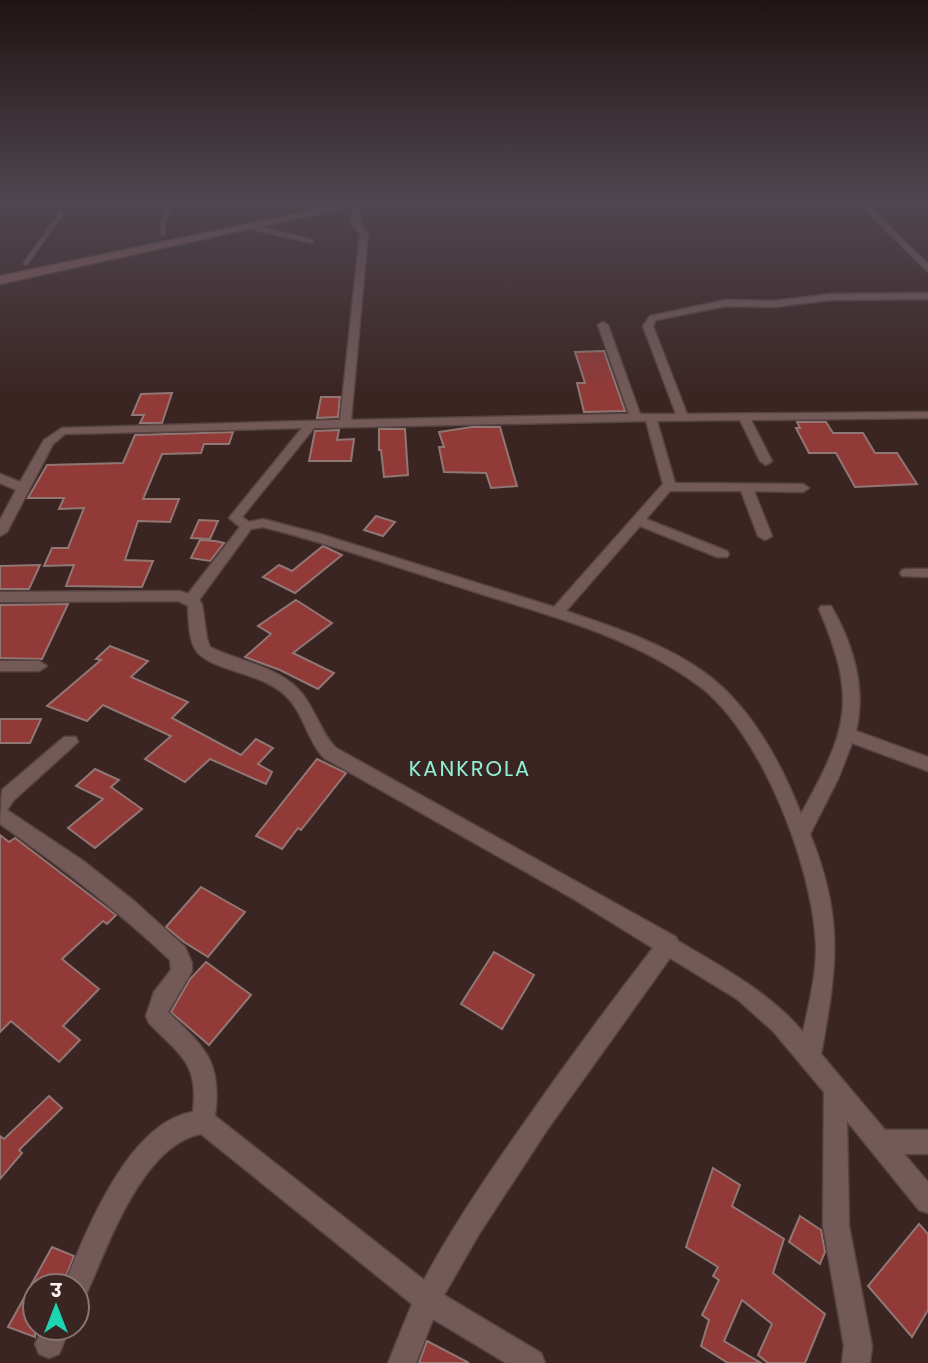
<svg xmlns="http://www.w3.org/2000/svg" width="928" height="1363" font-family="Poppins,'Noto Sans Devanagari',sans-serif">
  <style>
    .building { fill: #913a38; stroke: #917774; stroke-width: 2 }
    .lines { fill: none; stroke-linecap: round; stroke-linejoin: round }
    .lane-casing { stroke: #564443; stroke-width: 6 }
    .street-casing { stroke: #564443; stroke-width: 3 }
    .secondary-casing { stroke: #564443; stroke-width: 3 }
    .lane { stroke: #735a58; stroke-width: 4.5 }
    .street { fill: #735a58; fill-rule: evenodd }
    .secondary { fill: #8b5e5b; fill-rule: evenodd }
    .labels { text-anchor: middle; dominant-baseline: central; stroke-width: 6; stroke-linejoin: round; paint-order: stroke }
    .quarter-label { font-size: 21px; letter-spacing: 2px; fill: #8ff0d6; stroke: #3b2523 }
  </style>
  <rect width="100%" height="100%" fill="#3b2523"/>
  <g class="building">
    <polygon points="604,351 625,411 584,412 577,383 585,383 575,352"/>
    <polygon points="172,393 162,423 140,423 144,415 132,415 141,394"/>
    <polygon points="321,397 340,397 338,417 317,418"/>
    <polygon points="797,422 826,422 833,433 863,433 875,453 897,453 917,484 855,487 836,453 809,453 796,428 800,428"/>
    <polygon points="472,427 500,427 517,486 491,488 486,473 444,472 439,447 444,447 439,432"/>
    <polygon points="379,429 405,429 408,475 384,477 381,450 379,450"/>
    <polygon points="339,430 337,440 354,439 351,461 309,461 315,431"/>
    <polygon points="233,432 229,444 204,444 201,453 162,454 143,499 179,499 170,522 138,521 125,560 153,561 142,587 66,586 74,565 44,566 52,548 68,548 84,508 59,509 64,498 28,498 47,465 123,463 135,435"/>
    <polygon points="376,516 395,522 383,536 364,530"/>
    <polygon points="199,520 218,521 210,539 191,538"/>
    <polygon points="200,540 215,541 224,543 210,561 191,558"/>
    <polygon points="323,546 342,555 295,593 263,577 279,565 292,571"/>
    <polygon points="40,565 29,589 0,589 0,566"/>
    <polygon points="296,600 332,623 293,653 334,673 318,689 280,670 245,657 271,634 258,626"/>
    <polygon points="68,604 42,659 0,658 0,605"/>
    <polygon points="110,646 148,661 131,677 188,702 172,718 241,755 256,739 273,748 258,764 272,772 266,784 210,759 185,782 145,759 171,736 103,705 87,721 47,706 101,660 96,659"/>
    <polygon points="0,719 41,719 30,743 0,743"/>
    <polygon points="317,759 346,773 301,830 298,828 282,849 256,836"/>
    <polygon points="95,769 119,780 111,787 142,809 95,848 68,828 103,799 76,786"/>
    <polygon points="0,835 9,842 15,838 116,915 107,924 103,921 62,959 99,989 63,1026 80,1040 59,1062 11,1021 0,1032"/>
    <polygon points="201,887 245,912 208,957 184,942 166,927"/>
    <polygon points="494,952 534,975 502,1029 461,1004"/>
    <polygon points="206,962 251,995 209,1045 171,1012 190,979"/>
    <polygon points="49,1096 62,1108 19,1150 22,1153 0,1179 0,1136 4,1139"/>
    <polygon points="713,1168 740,1185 732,1206 784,1239 773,1273 825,1314 805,1363 768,1363 758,1355 772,1324 742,1300 724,1341 761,1363 728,1363 701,1346 709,1320 702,1315 719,1280 713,1276 718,1267 686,1247"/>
    <polygon points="800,1216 821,1230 825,1252 820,1264 789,1242"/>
    <polygon points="919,1224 928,1234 928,1310 912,1337 868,1286"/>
    <polygon points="52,1247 74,1256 62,1286 35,1286 35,1337 8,1327"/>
    <polygon points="427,1341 469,1363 419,1363"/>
  </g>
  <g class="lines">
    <defs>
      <g id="lane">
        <polyline points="246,226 311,241"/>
        <polyline points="163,233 163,223 170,202"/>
        <polyline points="26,263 60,215"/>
      </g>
      <g id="street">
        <path d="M352,202H360V224L368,233L351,420L629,414L598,325L603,322L608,325L640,414H676L643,326L650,316L726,300L773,301L831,294L928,293V299L831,300L773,307L726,306L656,320L653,326L687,414L928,412V418L751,420L772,461L766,465L760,461L740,420L657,421L675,483L803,484L809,488L803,492L754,491L772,536L765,540L758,536L741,491H670L646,519L727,551L729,554L727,557H717L640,526L566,611C616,628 672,646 713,679C754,713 782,765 801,814C848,729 858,700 819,609L821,606H831C853,644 866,688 856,731L928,757V771L852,743L838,779L810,834C844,918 837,967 821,1054L885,1130H928V1154H904L928,1182V1213L919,1210L847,1121L849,1226L872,1346L870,1363H842L844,1346L823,1226L824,1092L773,1031L737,999L670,958L547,1130L479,1234L444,1295L541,1353L545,1363H506L433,1319L416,1363H388L412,1304L201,1134C142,1145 108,1246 86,1295L77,1299V1286H64C86,1232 128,1122 193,1112C199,1063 181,1056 149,1023L146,1016L154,992L171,970L170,960C117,910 60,866 0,824L2,790L64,737H76L78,742L14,800L7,810L82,860L133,900L185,947L192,963V971L168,1012C205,1048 222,1061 215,1116L424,1280C450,1231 481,1185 513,1139C558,1074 605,1010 653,948L572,898L324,758C307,740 304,714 287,697C264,673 218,672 199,654C188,643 189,620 188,606L178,601L0,602V592L180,591L188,594L240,527L229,518L302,428L65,434L53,444L7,532L0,536V520L16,490L0,483V474L20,482L44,440L62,428L340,420L360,233L352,225ZM646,421L663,484L554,607L320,534L263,519L249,522L242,517L314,428ZM263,527C335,545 405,570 475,592C551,616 633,637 698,685C761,731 813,867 816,944C817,973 809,1004 803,1032C769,992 723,968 678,941L676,937L336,748C319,731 315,706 298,689C276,666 238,661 210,647L207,639L202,604L199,600L251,529Z"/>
        <polygon points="857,202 865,202 928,264 928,272"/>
        <polygon points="907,569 928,569 928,577 902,576 900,573 902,570"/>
        <polygon points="0,661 39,661 47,666 39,671 0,671"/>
        <polygon points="43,1328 70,1328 59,1354 49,1358 39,1354 35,1344"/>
      </g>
      <polygon id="secondary" points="352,202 372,202 0,284 0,276"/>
    </defs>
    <use href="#lane" class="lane-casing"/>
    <use href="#street" class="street-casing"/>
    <use href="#secondary" class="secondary-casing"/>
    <use href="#lane" class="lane"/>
    <use href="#street" class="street"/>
    <use href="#secondary" class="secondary"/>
  </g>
  <linearGradient id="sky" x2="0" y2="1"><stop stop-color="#201413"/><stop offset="0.51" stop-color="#4f4650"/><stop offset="1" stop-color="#4f4650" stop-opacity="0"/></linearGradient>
  <rect width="928" height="393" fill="url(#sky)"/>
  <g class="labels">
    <g class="quarter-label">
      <text x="470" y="768">KANKROLA</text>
    </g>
  </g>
  <g transform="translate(56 1307)"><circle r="33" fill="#3b2523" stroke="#897674" stroke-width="2"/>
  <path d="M0-5L12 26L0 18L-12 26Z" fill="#1dd5b1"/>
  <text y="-10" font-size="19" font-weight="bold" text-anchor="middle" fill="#feefee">उ</text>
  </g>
</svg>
